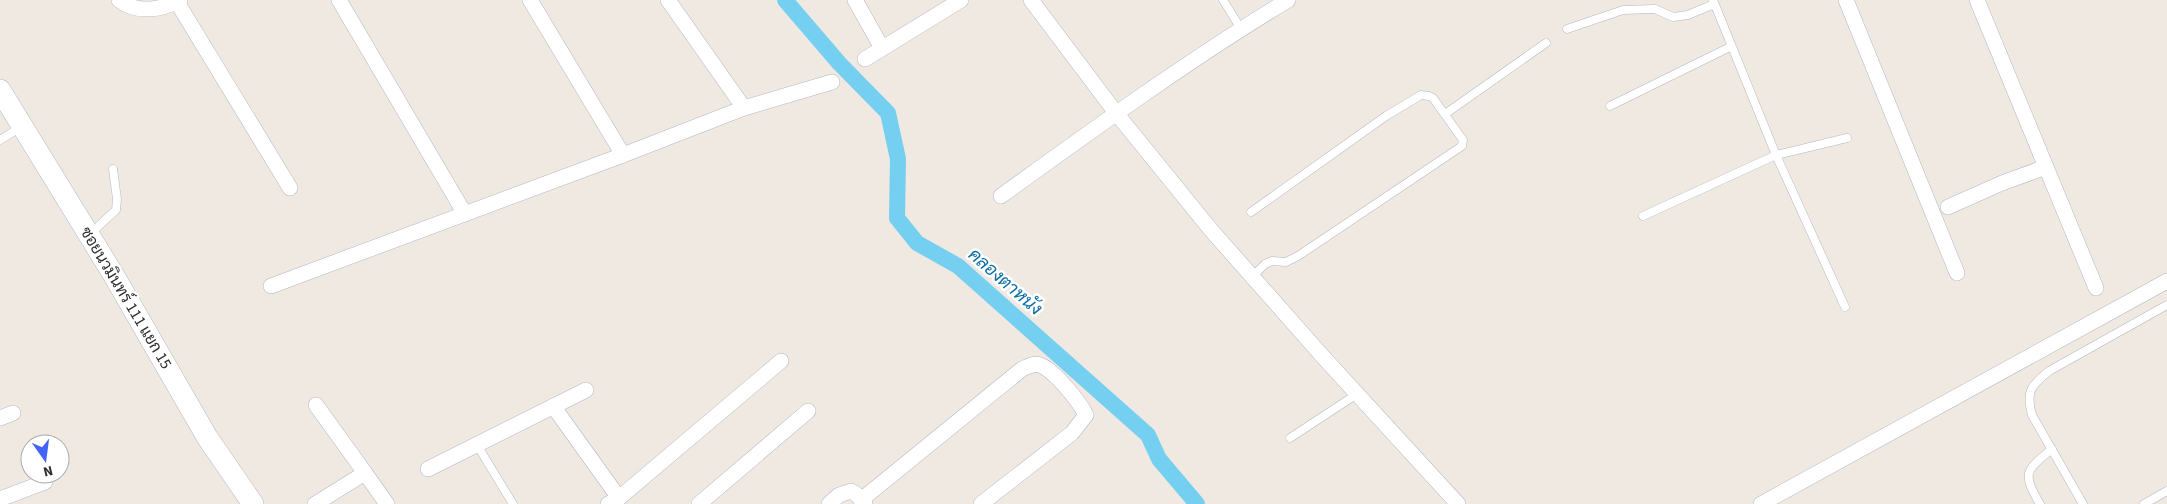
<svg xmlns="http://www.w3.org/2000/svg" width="2167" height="504" font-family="'Source Sans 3',Sarabun,sans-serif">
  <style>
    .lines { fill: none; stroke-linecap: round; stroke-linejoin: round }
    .canal { stroke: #75cff0; stroke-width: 16 }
    .lane-casing { stroke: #b4b7c1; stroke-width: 9 }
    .street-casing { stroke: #b4b7c1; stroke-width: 16 }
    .secondary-casing { stroke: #b4b7c1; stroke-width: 22 }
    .lane { stroke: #fff; stroke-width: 8 }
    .street { stroke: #fff; stroke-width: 15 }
    .secondary { stroke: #fff; stroke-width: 21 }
    .labels { text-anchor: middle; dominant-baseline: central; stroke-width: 5; stroke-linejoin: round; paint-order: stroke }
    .street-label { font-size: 16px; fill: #2e2e2e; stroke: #fff }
    .water-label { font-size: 18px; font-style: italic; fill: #0d6fa3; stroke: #fff }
  </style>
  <rect width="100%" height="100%" fill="#efe9e1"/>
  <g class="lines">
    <polyline class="canal" points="785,0 839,63 888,113 898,159 897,218 917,243 958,266 1148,435 1159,459 1197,504"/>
    <defs>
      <g id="lane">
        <polyline points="1223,0 1241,29"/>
        <polyline points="1713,0 1776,155 1845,307"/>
        <polyline points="1567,29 1623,10 1655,9 1673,17 1688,15 1714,4"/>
        <polyline points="1610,106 1730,47"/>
        <polyline points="1445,114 1546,43"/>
        <polyline points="0,140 21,127"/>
        <polyline points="1251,212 1386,116 1421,95 1429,96 1433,98 1463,140 1462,146 1298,256 1286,262 1272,261 1265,264 1253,276"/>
        <polyline points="1643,216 1776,155 1847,138"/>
        <polyline points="91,233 116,210 117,199 113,169"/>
        <polyline points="1290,438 1357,394"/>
        <polyline points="477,445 513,504"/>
        <path d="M2040,504C2022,473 2025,471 2052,449"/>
        <path d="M2083,504L2032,415C2026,392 2030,386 2049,371L2167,305"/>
        <polyline points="2144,504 2167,491"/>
      </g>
      <g id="street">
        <path d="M119,0C137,14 161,10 180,0"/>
        <polyline points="339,0 465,214"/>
        <polyline points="530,0 623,155"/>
        <polyline points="668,0 744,108"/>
        <polyline points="855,0 882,48"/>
        <polyline points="1031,0 1116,113 1211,230 1325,359 1458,504"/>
        <polyline points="1846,0 1957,273"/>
        <polyline points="1977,0 2096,288"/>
        <polyline points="177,2 290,188"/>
        <polyline points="865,59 961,0"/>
        <path d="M1001,196C1095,128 1189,60 1288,0"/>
        <polyline points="1948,207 2002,183 2046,167"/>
        <polyline points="271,286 623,155 744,108 832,82"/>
        <polyline points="316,405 365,473"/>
        <polyline points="553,406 619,498"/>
        <polyline points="0,418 13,413"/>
        <polyline points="428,469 586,390"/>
        <polyline points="0,499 45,482"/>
        <path d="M861,500L1022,369C1028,366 1034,363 1040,365C1055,371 1079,401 1086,415L1072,433L981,504"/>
        <polyline points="315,504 365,473 387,504"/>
        <polyline points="608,504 619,498 781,361"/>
        <polyline points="699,504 808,411"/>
        <polyline points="829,504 839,495 851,491 856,494 865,504"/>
        <polyline points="1761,504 2167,281"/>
      </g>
      <polyline id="secondary" points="0,90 113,274 207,437 253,504"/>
    </defs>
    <use href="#lane" class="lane-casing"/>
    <use href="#street" class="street-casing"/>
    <use href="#secondary" class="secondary-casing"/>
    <use href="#lane" class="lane"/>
    <use href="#street" class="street"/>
    <use href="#secondary" class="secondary"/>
  </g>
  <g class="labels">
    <g class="street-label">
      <text transform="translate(126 298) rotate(59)">ซอยนวมินทร์ 111 แยก 15</text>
    </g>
    <g class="water-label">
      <text transform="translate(1005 282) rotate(41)">คลองตาหนัง</text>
    </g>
  </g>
  <g transform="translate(45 459) rotate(166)"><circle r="24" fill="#ffffff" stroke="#ababab"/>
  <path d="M0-4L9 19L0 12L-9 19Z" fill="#4264fb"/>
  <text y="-8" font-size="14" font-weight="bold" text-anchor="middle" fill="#2e2e2e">N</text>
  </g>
</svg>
